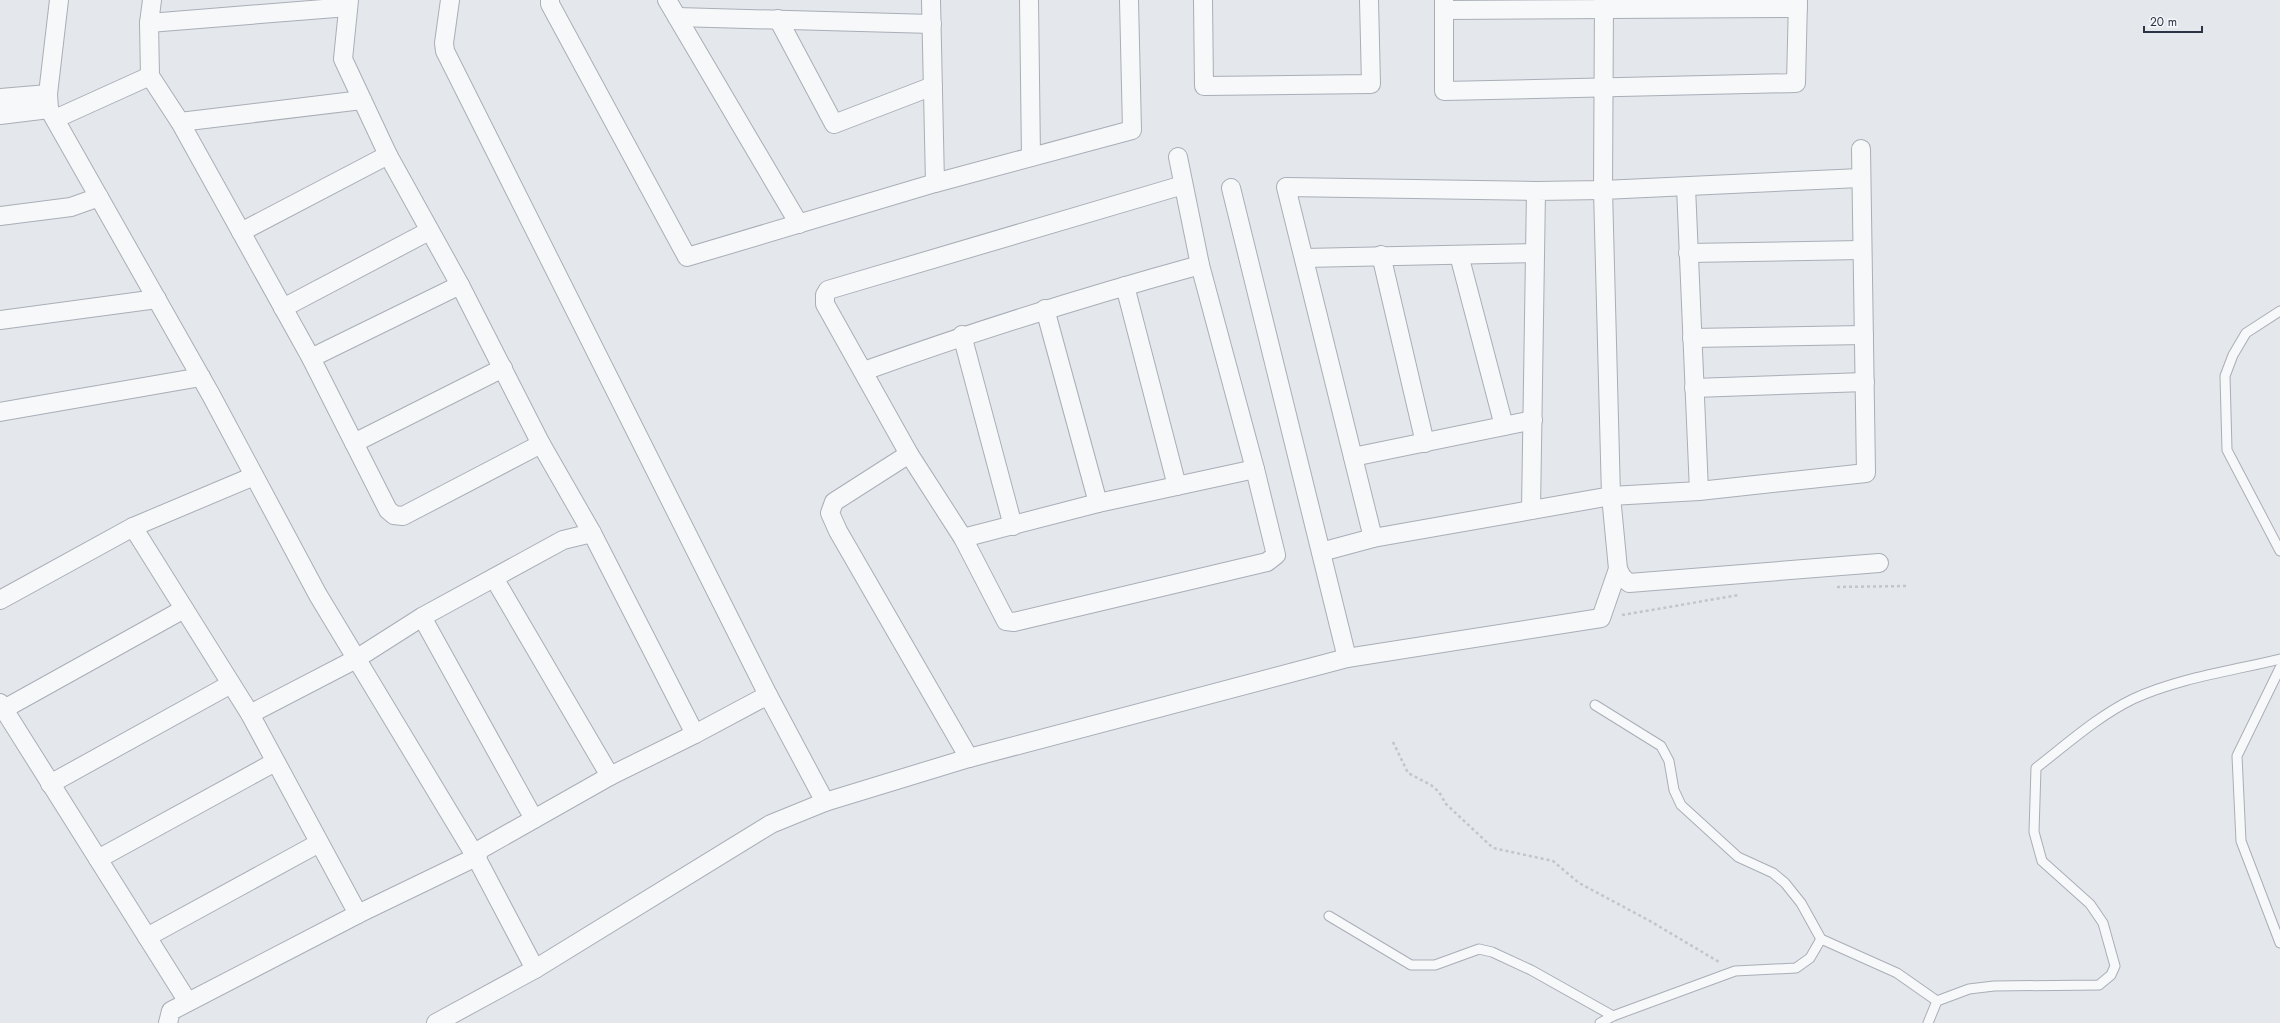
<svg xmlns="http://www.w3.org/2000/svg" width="2280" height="1023" font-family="Jost,sans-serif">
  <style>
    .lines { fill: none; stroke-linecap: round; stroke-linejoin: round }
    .lane-casing { stroke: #a9aeb7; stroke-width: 11 }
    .street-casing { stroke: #a9aeb7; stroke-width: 20 }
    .path { stroke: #c2c5cb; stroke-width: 2.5; stroke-dasharray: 3 3; stroke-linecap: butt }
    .lane { stroke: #f7f8fa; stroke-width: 9 }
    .street { stroke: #f7f8fa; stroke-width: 18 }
  </style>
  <rect width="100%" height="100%" fill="#e4e7ec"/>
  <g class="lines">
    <defs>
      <g id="lane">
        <polyline points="2280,311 2246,333 2233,355 2225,376 2227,450 2280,551"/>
        <polyline points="2280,668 2237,756 2241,841 2280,943"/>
        <polyline points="1595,705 1661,746 1669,761 1674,790 1681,805 1738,857 1773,873 1785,883 1801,903 1821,939 1897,973 1937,1001"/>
        <polyline points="1329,916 1411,965 1435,965 1479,949 1492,952 1531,970 1613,1016"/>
        <polyline points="1600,1023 1613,1016 1735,971 1796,968 1810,958 1821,939"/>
        <path d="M1928,1023L1937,1001L1969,989L1994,986L2099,985L2111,975L2115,966L2103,923L2090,904L2042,861L2034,832L2036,768C2067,744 2098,716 2133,699C2179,678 2231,671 2280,659"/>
      </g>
      <g id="street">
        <polyline points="152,0 149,23 150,76 180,122 311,358 388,510 394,515 403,516 541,444"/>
        <polyline points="349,0 343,59 388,155 460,285 541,444 592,533 695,734"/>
        <polyline points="450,0 444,43 445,51 768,695"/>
        <polyline points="550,0 550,4 687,257 935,183 1132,130 1129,0"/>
        <polyline points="667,0 799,224"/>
        <polyline points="931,0 935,183"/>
        <polyline points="1029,0 1031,157"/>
        <polyline points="1203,0 1204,86 1371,84 1369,0"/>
        <polyline points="1444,0 1444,91 1796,83 1798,0"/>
        <polyline points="1444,10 1798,8"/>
        <polyline points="677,17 932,24"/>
        <polyline points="778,19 834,124 933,86"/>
        <polyline points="149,23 348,7"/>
        <polyline points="0,98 48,94"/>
        <polyline points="49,109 48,94 59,0"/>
        <polyline points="0,115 49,109 211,395 318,595 476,857 535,969"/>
        <polyline points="55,119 150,76"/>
        <polyline points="180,122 362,100"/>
        <polyline points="1861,149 1866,473 1699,491 1611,496 1618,569 1622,577 1629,583 1879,563"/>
        <polyline points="1178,157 1200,265 1255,469 1276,555 1267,562 1014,622 1006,621 963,538 909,454 825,304 825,295 828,290 1183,185"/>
        <polyline points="1686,187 1699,491"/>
        <polyline points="1231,188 1347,658"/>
        <polyline points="0,216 71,207 99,197"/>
        <polyline points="241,232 388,155"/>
        <polyline points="1688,253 1862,250"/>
        <polyline points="1381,255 1425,443"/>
        <polyline points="1459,255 1504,426"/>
        <polyline points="1304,258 1535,253"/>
        <polyline points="1125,286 1177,486"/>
        <polyline points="283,308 429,231"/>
        <polyline points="1045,309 1098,503"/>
        <polyline points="0,320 157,299"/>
        <polyline points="962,335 1013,526"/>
        <polyline points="1692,338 1864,335"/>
        <polyline points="311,358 460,285"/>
        <path d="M864,371C975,331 1087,296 1200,265"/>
        <polyline points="1694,388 1865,382"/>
        <polyline points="0,412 201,377"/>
        <polyline points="354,443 503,368"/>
        <polyline points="909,454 834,502 830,513 838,531 969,758"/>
        <polyline points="1353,457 1533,420"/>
        <polyline points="1531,510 1536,191 1603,190 1604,0"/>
        <polyline points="133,527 250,714 358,914"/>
        <polyline points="963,538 1098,503 1255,469"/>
        <polyline points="1373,538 1286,187 1536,191"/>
        <polyline points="1321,552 1373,538 1611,496 1603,190 1860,178"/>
        <polyline points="494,578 610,776"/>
        <polyline points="0,600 133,527 254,476"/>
        <polyline points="422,617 534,819"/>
        <polyline points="0,703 188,1002"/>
        <polyline points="4,709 184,609"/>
        <polyline points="250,714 356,659 422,617 563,540 592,533"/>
        <polyline points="50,784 231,684"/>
        <polyline points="98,859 275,762"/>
        <polyline points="147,937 319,843"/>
        <polyline points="168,1023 171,1011 358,914 476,857 481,849 610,776 695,734 768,695 825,802"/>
        <polyline points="436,1023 535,969 771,824 825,802 969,758 1347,658 1601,618 1618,569"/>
      </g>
    </defs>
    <use href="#lane" class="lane-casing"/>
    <use href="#street" class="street-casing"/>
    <g class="path">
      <polyline points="1837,587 1906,586"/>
      <polyline points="1622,615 1739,595"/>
      <polyline points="1393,742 1408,773 1431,785 1439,792 1446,804 1493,848 1553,861 1579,883 1650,921 1719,962"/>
    </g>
    <use href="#lane" class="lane"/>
    <use href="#street" class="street"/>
  </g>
  <path d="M2144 26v6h58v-6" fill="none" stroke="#2b3445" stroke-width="2"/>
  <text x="2150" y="26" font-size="12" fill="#2b3445" stroke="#f4f6f9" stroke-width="3" paint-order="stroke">20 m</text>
</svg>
